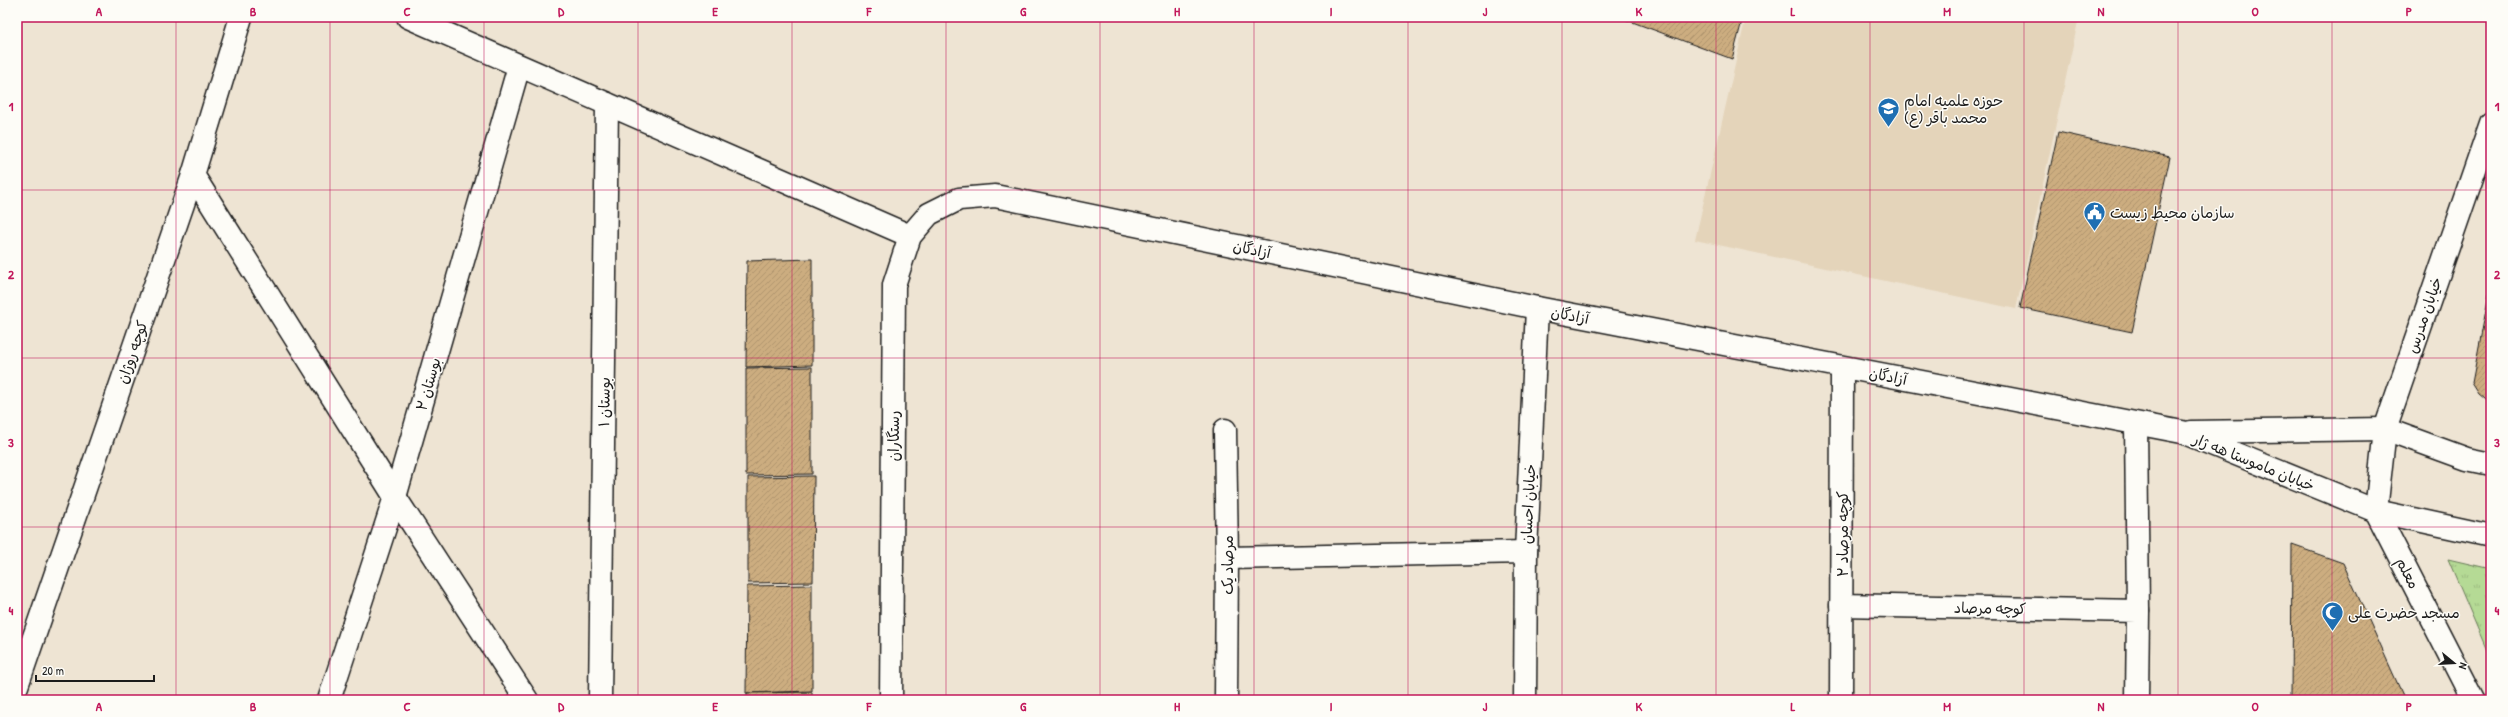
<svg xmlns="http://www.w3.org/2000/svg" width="2508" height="717" font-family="'Patrick Hand','Playpen Sans Arabic',sans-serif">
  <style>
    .built { fill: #e4d4ba }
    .grass { fill: url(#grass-tufts); stroke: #687b58 }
    .building { fill: url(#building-hatch); stroke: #1c1c1c }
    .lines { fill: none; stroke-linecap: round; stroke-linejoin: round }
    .street-casing { stroke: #1c1c1c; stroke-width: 25 }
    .secondary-casing { stroke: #1c1c1c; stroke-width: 25 }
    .street { stroke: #fdfcf7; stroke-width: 22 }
    .secondary { stroke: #fdfcf7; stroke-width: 22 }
    .grid { fill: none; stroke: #c2185b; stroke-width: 1; stroke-opacity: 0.55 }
    .labels { text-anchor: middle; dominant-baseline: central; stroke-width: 3; stroke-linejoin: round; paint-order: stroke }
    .poi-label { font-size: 15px; fill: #1c1c1c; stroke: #fdfcf7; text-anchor: start }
    .street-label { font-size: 15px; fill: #1c1c1c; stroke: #fdfcf7 }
    .neatline { fill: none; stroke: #c2185b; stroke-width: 1.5 }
    .grid-label { font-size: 13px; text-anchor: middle; font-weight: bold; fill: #c2185b }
  </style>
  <defs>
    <pattern id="grass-tufts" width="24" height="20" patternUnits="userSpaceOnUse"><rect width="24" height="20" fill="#b5da95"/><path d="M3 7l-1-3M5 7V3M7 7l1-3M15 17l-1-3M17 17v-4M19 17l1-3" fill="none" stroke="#9bba80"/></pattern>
    <pattern id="building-hatch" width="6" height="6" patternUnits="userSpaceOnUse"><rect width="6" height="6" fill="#ccad80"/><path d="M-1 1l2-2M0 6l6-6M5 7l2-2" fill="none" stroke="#af946e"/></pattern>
  </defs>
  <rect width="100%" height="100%" fill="#eee4d3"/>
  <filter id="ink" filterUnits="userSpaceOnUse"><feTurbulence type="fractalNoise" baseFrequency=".025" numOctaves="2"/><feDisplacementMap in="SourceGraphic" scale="8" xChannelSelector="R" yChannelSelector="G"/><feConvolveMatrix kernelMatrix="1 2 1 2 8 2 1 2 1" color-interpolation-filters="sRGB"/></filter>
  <g filter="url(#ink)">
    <polygon class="built" points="1746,17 2079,17 2016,309 1695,240"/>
    <polygon class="grass" points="2448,559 2491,569 2491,660"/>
    <g class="building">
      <polygon points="1619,17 1743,17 1732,59"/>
      <polygon points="2058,132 2170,157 2132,332 2020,308"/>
      <polygon points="812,259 812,365 746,367 747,261"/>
      <polygon points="2489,294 2491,294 2491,404 2479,394 2472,383"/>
      <polygon points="812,367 812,474 746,475 746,368"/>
      <polygon points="814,476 813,582 748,583 748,477"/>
      <polygon points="2292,545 2343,563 2405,700 2291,700"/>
      <polygon points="812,585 812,691 746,693 747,586"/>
      <polygon points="812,692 812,700 747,700 747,693"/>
    </g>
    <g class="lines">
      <defs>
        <g id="street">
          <polyline points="408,17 910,236"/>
          <polyline points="193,175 395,497 527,700"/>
          <polyline points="2136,424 2138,611"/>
          <polyline points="1225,430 1227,558 1226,700"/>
          <polyline points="2191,432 2385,429"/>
          <polyline points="1227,558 1526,552"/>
          <polyline points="1841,605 2138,611 2137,700"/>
          <polyline points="17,686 193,175 241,17"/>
          <polyline points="329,700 395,497 519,66"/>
          <polyline points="600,700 607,104"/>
          <polyline points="891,700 894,285 910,236 929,214 959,199 995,196 1537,308 2182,432 2376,511"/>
          <polyline points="1525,700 1526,552 1537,308"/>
          <polyline points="1841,700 1842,368"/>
        </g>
        <g id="secondary">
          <polyline points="2385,429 2467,459 2491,464"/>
          <polyline points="2376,511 2385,429 2491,123"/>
          <polyline points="2376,511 2473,700"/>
          <polyline points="2376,511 2491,536"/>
        </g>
      </defs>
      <use href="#street" class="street-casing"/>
      <use href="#secondary" class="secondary-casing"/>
      <use href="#street" class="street"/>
      <use href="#secondary" class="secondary"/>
    </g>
  </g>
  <path class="grid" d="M176,17V700M330,17V700M484,17V700M638,17V700M792,17V700M946,17V700M1100,17V700M1254,17V700M1408,17V700M1562,17V700M1716,17V700M1870,17V700M2024,17V700M2178,17V700M2332,17V700M17,190H2491M17,358H2491M17,527H2491"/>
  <defs>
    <symbol id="university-pin" viewBox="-11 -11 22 30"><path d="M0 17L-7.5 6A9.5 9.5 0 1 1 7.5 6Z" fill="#1f6fb2" stroke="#fdfcf7"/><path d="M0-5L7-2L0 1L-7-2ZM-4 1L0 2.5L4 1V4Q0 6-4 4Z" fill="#fff"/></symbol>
    <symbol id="civic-pin" viewBox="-11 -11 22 30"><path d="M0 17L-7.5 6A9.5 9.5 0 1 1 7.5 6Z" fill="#1f6fb2" stroke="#fdfcf7"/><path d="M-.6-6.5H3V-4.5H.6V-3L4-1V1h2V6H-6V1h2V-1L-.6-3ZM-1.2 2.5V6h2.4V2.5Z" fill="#fff"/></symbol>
    <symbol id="mosque-pin" viewBox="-11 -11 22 30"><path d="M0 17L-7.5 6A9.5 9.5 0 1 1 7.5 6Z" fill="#1f6fb2" stroke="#fdfcf7"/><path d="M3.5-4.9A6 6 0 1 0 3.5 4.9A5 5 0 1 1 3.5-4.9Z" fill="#fff"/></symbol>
  </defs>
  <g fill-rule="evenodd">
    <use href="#university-pin" x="1876" y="96" width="25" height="34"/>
    <use href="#civic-pin" x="2082" y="200" width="25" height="34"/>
    <use href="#mosque-pin" x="2320" y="600" width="25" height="34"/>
  </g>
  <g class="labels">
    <g class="poi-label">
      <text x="1904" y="100">حوزه علمیه امام<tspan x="1904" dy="17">محمد باقر (ع)</tspan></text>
      <text x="2110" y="212">سازمان محیط زیست</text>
      <text x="2348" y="612">مسجد حضرت علی</text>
    </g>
    <g class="street-label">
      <text transform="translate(1252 249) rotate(12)">آزادگان</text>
      <text transform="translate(1570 315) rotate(11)">آزادگان</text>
      <text transform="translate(2424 315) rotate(-71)">خیابان مدرس</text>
      <text transform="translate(132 352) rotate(-71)">کوچه روژان</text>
      <text transform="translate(1888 376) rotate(11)">آزادگان</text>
      <text transform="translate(428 384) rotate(-74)">بوستان ۲</text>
      <text transform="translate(604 402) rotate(-89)">بوستان ۱</text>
      <text transform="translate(893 436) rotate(-90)">رستگاران</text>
      <text transform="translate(2254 462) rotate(22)">خیابان ماموستا هه ژار</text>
      <text transform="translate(1528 504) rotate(-87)">خیابان احسان</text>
      <text transform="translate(1842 534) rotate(-90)">کوچه مرصاد ۲</text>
      <text transform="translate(1227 565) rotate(-90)">مرصاد یک</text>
      <text transform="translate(2408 573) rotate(63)">معلم</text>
      <text transform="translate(1990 608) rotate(1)">کوچه مرصاد</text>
    </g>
  </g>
  <rect width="2508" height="717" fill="none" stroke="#fdfcf7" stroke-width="44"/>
  <g transform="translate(2454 663) rotate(108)" stroke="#fdfcf7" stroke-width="3" paint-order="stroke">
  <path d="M0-3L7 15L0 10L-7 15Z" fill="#1c1c1c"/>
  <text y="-6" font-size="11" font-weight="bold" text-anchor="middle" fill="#1c1c1c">N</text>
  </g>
  <path d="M36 675v6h118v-6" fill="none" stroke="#1c1c1c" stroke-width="2"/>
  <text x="42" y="675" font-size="12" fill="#1c1c1c" stroke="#fdfcf7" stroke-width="3" paint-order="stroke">20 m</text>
  <rect x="22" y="22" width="2464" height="673" class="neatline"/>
  <g class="grid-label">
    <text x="99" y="16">A</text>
    <text x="253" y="16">B</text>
    <text x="407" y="16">C</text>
    <text x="561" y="16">D</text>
    <text x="715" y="16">E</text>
    <text x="869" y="16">F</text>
    <text x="1023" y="16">G</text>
    <text x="1177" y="16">H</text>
    <text x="1331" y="16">I</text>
    <text x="1485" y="16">J</text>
    <text x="1639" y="16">K</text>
    <text x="1793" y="16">L</text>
    <text x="1947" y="16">M</text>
    <text x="2101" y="16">N</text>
    <text x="2255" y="16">O</text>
    <text x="2409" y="16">P</text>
    <text x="11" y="111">1</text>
    <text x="2497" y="111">1</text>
    <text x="11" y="279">2</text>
    <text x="2497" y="279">2</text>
    <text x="11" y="447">3</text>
    <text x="2497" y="447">3</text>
    <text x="11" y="615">4</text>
    <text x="2497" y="615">4</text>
    <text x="99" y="711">A</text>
    <text x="253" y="711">B</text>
    <text x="407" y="711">C</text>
    <text x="561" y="711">D</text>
    <text x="715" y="711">E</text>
    <text x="869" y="711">F</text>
    <text x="1023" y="711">G</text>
    <text x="1177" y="711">H</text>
    <text x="1331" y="711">I</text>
    <text x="1485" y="711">J</text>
    <text x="1639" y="711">K</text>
    <text x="1793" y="711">L</text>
    <text x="1947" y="711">M</text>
    <text x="2101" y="711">N</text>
    <text x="2255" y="711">O</text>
    <text x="2409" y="711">P</text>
  </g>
</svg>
